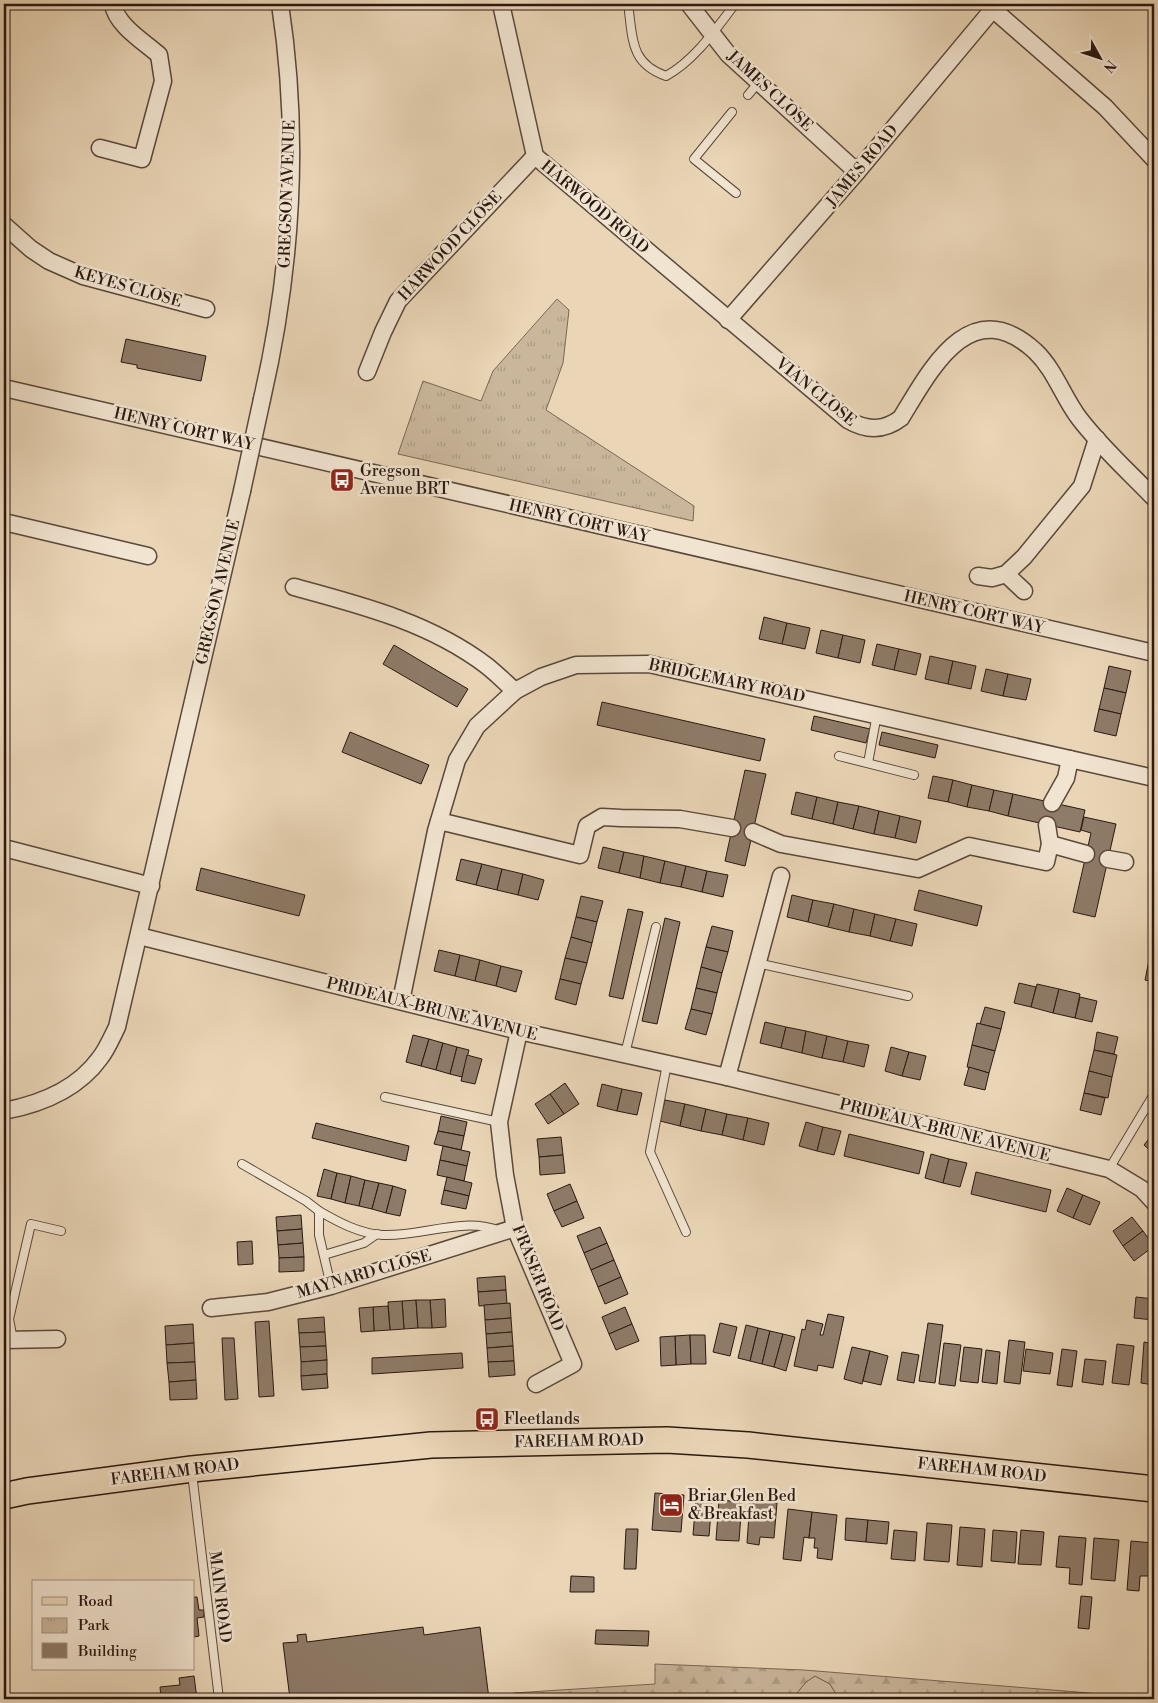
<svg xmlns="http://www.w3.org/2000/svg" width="1158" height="1703" font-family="'Libre Bodoni',serif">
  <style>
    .grass { fill: #c9b69b; stroke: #7a6756 }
    .forest { fill: url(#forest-firs); stroke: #7a6756 }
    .park { fill: url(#park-tufts); stroke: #7a6756 }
    .building { fill: #8e7b68; stroke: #2a1812 }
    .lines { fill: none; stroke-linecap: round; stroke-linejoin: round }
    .lane-casing { stroke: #5a483b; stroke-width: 10 }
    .street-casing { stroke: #5a483b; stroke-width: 19 }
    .primary-casing { stroke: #2a1812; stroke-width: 28 }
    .lane { stroke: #f1e4d0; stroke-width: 8 }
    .street { stroke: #f1e4d0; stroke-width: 16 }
    .primary { stroke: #ead6b7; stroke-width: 25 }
    .street-bridge-casing { stroke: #5a483b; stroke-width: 19; stroke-linecap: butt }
    .street-bridge { stroke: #f1e4d0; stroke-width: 16 }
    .labels { text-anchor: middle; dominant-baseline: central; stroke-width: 5; stroke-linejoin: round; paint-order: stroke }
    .street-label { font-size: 16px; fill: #2a1812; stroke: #f1e4d0 }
    .poi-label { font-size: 16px; fill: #2a1812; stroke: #f1e4d0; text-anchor: start }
  </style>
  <defs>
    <pattern id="forest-firs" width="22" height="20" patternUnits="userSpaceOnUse" patternTransform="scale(1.25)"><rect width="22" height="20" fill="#c9b69b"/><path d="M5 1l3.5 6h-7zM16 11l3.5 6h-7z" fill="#ad9c84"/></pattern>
    <pattern id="park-tufts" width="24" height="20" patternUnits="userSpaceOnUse" patternTransform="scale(1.25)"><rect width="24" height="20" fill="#c9b69b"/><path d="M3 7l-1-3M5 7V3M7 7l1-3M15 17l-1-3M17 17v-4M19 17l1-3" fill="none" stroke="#ad9c84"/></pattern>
  </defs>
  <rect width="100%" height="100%" fill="#ead6b7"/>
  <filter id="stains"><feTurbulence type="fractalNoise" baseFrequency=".004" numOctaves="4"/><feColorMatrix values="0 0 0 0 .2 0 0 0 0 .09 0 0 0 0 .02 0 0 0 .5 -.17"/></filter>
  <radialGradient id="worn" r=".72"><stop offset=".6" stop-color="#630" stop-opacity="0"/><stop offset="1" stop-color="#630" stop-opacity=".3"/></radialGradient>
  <polygon class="grass" points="815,1676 830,1684 839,1699 792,1699 806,1682"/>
  <polygon class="forest" points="655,1664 804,1670 1077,1692 1074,1699 839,1699 830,1684 815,1676 806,1682 792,1699 514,1699 513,1693 655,1684"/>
  <g class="park">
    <polygon points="557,299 569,310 563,363 546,410 694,506 693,521 398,454 423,381 481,401 493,371"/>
    <polygon points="1077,1692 1154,1699 1074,1699"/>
  </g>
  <g class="building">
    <polygon points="126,339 206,356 201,381 137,368 137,365 121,362"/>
    <polygon points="764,617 787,623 782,644 759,639"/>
    <polygon points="787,623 810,628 805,649 782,644"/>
    <polygon points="821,630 843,635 838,658 816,653"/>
    <polygon points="843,635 865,640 860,663 838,658"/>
    <polygon points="877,644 899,649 894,670 872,665"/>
    <polygon points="394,645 468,689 457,707 383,664"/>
    <polygon points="899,649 921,654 916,675 894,670"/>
    <polygon points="930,656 953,661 948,684 925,679"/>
    <polygon points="953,661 976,666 971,689 948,684"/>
    <polygon points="1109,666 1131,671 1126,693 1104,688"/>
    <polygon points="986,669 1008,674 1003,696 981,691"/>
    <polygon points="1008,674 1031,679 1026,700 1003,696"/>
    <polygon points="1104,688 1126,693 1121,714 1099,709"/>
    <polygon points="602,702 765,739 760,761 597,725"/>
    <polygon points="1099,709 1121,714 1116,736 1094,731"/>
    <polygon points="814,716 870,729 866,743 811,730"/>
    <polygon points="350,732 429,765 421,784 342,752"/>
    <polygon points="882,732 938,745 935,758 879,745"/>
    <polygon points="745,770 766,774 745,866 725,861"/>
    <polygon points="933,776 953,780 948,802 928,798"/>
    <polygon points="953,780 972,785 967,807 948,802"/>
    <polygon points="972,785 994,790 989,811 967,807"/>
    <polygon points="994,790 1013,794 1008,816 989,811"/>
    <polygon points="796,792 817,797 812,819 791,814"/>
    <polygon points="1013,794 1085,810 1080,832 1008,816"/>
    <polygon points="817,797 838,802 833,824 812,819"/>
    <polygon points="838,802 859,806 853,829 833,824"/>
    <polygon points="859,806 879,811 874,834 853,829"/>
    <polygon points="879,811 900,816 895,838 874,834"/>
    <polygon points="900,816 921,821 916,843 895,838"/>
    <polygon points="1084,817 1116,824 1095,917 1073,912 1091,833 1081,830"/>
    <polygon points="603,847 624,852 619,873 598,868"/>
    <polygon points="624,852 644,856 640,878 619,873"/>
    <polygon points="644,856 665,861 660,883 640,878"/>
    <polygon points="461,859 482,864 476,885 456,880"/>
    <polygon points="665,861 686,866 681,887 660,883"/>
    <polygon points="482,864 502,869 497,890 476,885"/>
    <polygon points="686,866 707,871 702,892 681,887"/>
    <polygon points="201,868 305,895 299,916 196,890"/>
    <polygon points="502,869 523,874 518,895 497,890"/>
    <polygon points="707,871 728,875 723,897 702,892"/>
    <polygon points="523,874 544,880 538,900 518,895"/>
    <polygon points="919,890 982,906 977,926 914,910"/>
    <polygon points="792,895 813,900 808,922 787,917"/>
    <polygon points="581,896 603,901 597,922 576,917"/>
    <polygon points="813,900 834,904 828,927 808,922"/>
    <polygon points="834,904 854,909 849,932 828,927"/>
    <polygon points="628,909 643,912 623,999 609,996"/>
    <polygon points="854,909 875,914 870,936 849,932"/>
    <polygon points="875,914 896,919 890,941 870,936"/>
    <polygon points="576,917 597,922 592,943 571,937"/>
    <polygon points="665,918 680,922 657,1024 642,1021"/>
    <polygon points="896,919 917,924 912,946 890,941"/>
    <polygon points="712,926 733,931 728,952 706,947"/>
    <polygon points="571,937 592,943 587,963 565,958"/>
    <polygon points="1154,941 1154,961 1149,960"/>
    <polygon points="706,947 728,952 722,973 701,967"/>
    <polygon points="439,950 460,955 455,976 434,971"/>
    <polygon points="460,955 480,960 475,981 455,976"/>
    <polygon points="565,958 587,963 581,984 560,979"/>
    <polygon points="480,960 501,966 496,986 475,981"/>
    <polygon points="1149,960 1154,961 1154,982 1145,980"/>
    <polygon points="501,966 522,971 516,992 496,986"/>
    <polygon points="701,967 722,973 717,993 696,988"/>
    <polygon points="560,979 581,984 576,1005 555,999"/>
    <polygon points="1019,983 1036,987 1031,1007 1014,1003"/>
    <polygon points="1037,984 1059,989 1053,1013 1031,1007"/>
    <polygon points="696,988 717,993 712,1014 691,1009"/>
    <polygon points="1059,989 1080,994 1075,1018 1053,1013"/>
    <polygon points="1080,997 1097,1001 1092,1022 1075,1018"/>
    <polygon points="985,1007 1005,1012 1001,1029 980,1024"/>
    <polygon points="691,1009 712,1014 706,1035 685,1029"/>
    <polygon points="765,1022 786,1027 781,1048 760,1043"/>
    <polygon points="977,1023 1001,1029 995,1051 972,1045"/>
    <polygon points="786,1027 806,1031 802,1053 781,1048"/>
    <polygon points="806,1031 827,1036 822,1058 802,1053"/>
    <polygon points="1097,1032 1118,1037 1114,1054 1094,1050"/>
    <polygon points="413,1035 429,1039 421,1066 406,1062"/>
    <polygon points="827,1036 848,1041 843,1062 822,1058"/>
    <polygon points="429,1039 443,1043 436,1070 421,1066"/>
    <polygon points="848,1041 869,1045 864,1067 843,1062"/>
    <polygon points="443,1043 457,1047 450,1074 436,1070"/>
    <polygon points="972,1045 995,1051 989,1073 967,1067"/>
    <polygon points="457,1047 469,1050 462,1077 450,1074"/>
    <polygon points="891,1047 909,1052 902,1076 885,1071"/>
    <polygon points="1094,1050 1117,1055 1112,1077 1089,1071"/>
    <polygon points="909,1052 926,1056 920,1080 902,1076"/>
    <polygon points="467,1055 482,1059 475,1084 461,1081"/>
    <polygon points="969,1067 989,1073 985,1090 964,1085"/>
    <polygon points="1089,1071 1112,1077 1108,1098 1084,1093"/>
    <polygon points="565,1083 579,1104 564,1114 550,1094"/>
    <polygon points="602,1084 622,1089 617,1111 597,1106"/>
    <polygon points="622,1089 642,1093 637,1115 617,1111"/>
    <polygon points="1084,1093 1105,1098 1101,1115 1080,1110"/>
    <polygon points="550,1094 564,1114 548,1124 535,1104"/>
    <polygon points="665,1100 685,1104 680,1126 660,1121"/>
    <polygon points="685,1104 706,1109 701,1131 680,1126"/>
    <polygon points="706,1109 727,1114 722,1135 701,1131"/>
    <polygon points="727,1114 748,1118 743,1140 722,1135"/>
    <polygon points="441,1116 467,1122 464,1136 438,1131"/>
    <polygon points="748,1118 769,1123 764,1145 743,1140"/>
    <polygon points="806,1122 823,1127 817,1151 799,1146"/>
    <polygon points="316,1123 409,1146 406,1161 312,1138"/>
    <polygon points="823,1127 841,1131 834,1155 817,1151"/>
    <polygon points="438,1131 464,1136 461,1150 434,1144"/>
    <polygon points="1154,1132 1154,1154 1144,1145"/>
    <polygon points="849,1134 924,1152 919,1174 844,1156"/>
    <polygon points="561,1137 563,1155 539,1157 537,1139"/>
    <polygon points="443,1146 470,1152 467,1166 440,1160"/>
    <polygon points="931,1154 949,1159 943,1183 925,1178"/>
    <polygon points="563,1155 565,1173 540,1175 539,1157"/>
    <polygon points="949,1159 967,1163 960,1187 943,1183"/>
    <polygon points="440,1160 467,1166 464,1181 437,1175"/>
    <polygon points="324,1169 337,1173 331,1199 317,1196"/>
    <polygon points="976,1172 1051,1190 1046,1212 971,1194"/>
    <polygon points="337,1173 351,1176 345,1203 331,1199"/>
    <polygon points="351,1176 365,1180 359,1206 345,1203"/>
    <polygon points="447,1177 472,1183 469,1196 444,1190"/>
    <polygon points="365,1180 379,1183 372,1209 359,1206"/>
    <polygon points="379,1183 393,1186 386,1213 372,1209"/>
    <polygon points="570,1184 577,1201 554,1211 547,1194"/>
    <polygon points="393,1186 406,1190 400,1216 386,1213"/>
    <polygon points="1067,1188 1083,1195 1073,1218 1057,1211"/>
    <polygon points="444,1190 469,1196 466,1209 441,1204"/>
    <polygon points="1083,1195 1100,1202 1090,1225 1073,1218"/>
    <polygon points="577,1201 584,1218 562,1227 554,1211"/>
    <polygon points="301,1215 302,1229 277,1231 276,1217"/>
    <polygon points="1132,1217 1143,1231 1123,1246 1113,1231"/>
    <polygon points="600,1227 607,1243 584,1253 577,1236"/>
    <polygon points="302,1229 303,1243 278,1245 277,1231"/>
    <polygon points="1143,1231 1154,1246 1134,1261 1123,1246"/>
    <polygon points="252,1241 253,1264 238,1265 237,1242"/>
    <polygon points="303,1243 304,1257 279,1258 278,1245"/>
    <polygon points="607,1243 614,1260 591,1270 584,1253"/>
    <polygon points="304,1257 304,1271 279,1272 279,1258"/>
    <polygon points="614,1260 621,1277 598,1287 591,1270"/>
    <polygon points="505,1276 506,1290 478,1292 477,1278"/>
    <polygon points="621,1277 628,1294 605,1304 598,1287"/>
    <polygon points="506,1290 507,1304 479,1306 478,1292"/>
    <polygon points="1136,1297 1154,1299 1154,1320 1134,1318"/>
    <polygon points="445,1299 446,1327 432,1328 430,1300"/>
    <polygon points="416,1300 418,1328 404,1329 402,1301"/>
    <polygon points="416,1300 430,1300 432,1328 418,1328"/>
    <polygon points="402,1301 404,1329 390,1330 388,1302"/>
    <polygon points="510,1303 511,1318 485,1320 484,1305"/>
    <polygon points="388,1306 390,1330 374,1331 373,1307"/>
    <polygon points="373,1307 374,1331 361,1332 359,1308"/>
    <polygon points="625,1307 632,1324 609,1334 602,1317"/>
    <polygon points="828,1314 844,1317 833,1368 818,1365 817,1371 794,1366 802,1329 805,1330 807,1320 823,1324 820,1335 823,1335"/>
    <polygon points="324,1317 325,1332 299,1333 298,1319"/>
    <polygon points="511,1318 512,1332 486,1334 485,1320"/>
    <polygon points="269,1321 274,1396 259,1397 255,1322"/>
    <polygon points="720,1323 737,1327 730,1356 713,1352"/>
    <polygon points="928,1323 943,1325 935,1383 919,1381"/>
    <polygon points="193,1324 194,1343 166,1345 165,1326"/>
    <polygon points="632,1324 639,1341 616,1350 609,1334"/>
    <polygon points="746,1325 758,1328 750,1361 738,1358"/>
    <polygon points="758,1328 770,1331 762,1364 750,1361"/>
    <polygon points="770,1331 783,1334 774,1367 762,1364"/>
    <polygon points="325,1332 326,1346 300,1347 299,1333"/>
    <polygon points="512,1332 513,1346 487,1348 486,1334"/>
    <polygon points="783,1334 795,1337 786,1371 774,1367"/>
    <polygon points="690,1335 691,1364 676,1365 675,1336"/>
    <polygon points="690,1335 705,1335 706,1364 691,1364"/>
    <polygon points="675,1336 676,1365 661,1366 660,1337"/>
    <polygon points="222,1338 234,1338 238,1399 225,1400"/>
    <polygon points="1009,1340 1025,1342 1020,1384 1004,1382"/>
    <polygon points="1144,1342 1154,1344 1154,1385 1141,1383"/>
    <polygon points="194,1343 195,1362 167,1363 166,1345"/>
    <polygon points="944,1343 961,1345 955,1386 939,1384"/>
    <polygon points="1117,1344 1134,1346 1129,1385 1112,1383"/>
    <polygon points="326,1346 327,1360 301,1362 300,1347"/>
    <polygon points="513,1346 514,1361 488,1362 487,1348"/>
    <polygon points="852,1347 870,1351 862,1384 844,1379"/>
    <polygon points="964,1347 982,1349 978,1383 960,1381"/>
    <polygon points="1026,1349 1053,1353 1050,1374 1023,1371"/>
    <polygon points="1062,1349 1077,1351 1072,1387 1057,1385"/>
    <polygon points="986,1350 1000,1352 997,1384 982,1382"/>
    <polygon points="870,1351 888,1356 881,1385 863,1381"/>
    <polygon points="902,1352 919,1355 914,1383 897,1380"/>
    <polygon points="462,1353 463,1368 372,1374 372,1358"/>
    <polygon points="1085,1359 1106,1361 1103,1385 1082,1382"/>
    <polygon points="327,1360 327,1374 301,1376 301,1362"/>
    <polygon points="514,1361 515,1375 489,1377 488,1362"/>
    <polygon points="195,1362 196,1380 169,1382 167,1363"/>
    <polygon points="327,1374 328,1388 302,1390 301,1376"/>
    <polygon points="196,1380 197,1399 170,1400 169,1382"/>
    <polygon points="655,1493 684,1495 681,1532 652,1530"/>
    <polygon points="696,1498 712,1500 709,1536 693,1535"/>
    <polygon points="719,1500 742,1502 739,1541 716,1540"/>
    <polygon points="750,1501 777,1503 774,1538 760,1537 759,1545 747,1543"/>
    <polygon points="788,1509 812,1512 809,1538 804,1537 801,1561 783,1559"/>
    <polygon points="812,1512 837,1515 832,1560 817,1558 818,1548 814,1548 815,1538 809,1538"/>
    <polygon points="846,1518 868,1520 866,1542 845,1540"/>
    <polygon points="868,1520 889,1522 887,1544 866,1542"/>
    <polygon points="927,1523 952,1525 949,1562 924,1560"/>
    <polygon points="960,1527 985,1529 982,1567 957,1565"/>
    <polygon points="626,1529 638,1529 636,1569 624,1569"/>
    <polygon points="894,1530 917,1532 915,1561 891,1559"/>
    <polygon points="993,1530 1017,1532 1015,1563 991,1561"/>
    <polygon points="1021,1530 1044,1532 1041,1565 1018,1564"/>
    <polygon points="1059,1536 1086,1538 1082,1585 1069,1584 1070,1568 1056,1567"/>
    <polygon points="1094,1538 1119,1540 1115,1581 1091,1579"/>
    <polygon points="1131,1541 1153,1543 1150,1576 1140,1576 1139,1591 1127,1590"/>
    <polygon points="571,1576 594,1577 594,1592 570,1592"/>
    <polygon points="1081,1596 1092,1597 1089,1629 1078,1628"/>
    <polygon points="194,1597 197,1597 199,1610 204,1610 204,1617 197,1618 199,1636 194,1637"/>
    <polygon points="423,1627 424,1635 480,1627 489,1699 290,1699 283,1643 298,1642 297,1635 306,1634 307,1642"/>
    <polygon points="596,1630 649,1631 648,1646 595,1644"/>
    <polygon points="194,1676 197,1699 161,1699 160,1687 180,1685 179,1678"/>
  </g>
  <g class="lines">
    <defs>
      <g id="lane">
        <path d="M628,4C633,37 629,63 666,76C694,61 716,29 735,4"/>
        <polyline points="748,95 759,82"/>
        <polyline points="732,112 694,159 736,193"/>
        <polyline points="839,756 914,775"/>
        <polyline points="868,763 877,714"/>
        <polyline points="757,963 908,996"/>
        <polyline points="625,1054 656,927"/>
        <polyline points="667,1064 650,1152 686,1232"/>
        <polyline points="385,1097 499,1122"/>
        <polyline points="242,1164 306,1201 319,1211 319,1235 331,1286"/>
        <polyline points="1109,1169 1154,1094"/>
        <path d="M319,1211C338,1222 360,1234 383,1235C421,1237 463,1216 500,1231"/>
        <polyline points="324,1255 364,1243 377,1234"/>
        <polyline points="13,1340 9,1319 31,1224 61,1231"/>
        <polyline points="192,1473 219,1699"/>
      </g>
      <g id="street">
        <path d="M501,4L535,156L848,420C867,431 884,431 901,418C931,369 970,292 1035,351C1055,370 1063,397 1079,418C1101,447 1129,472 1154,498"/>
        <polyline points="689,4 728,54 857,172"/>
        <polyline points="987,4 1105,107 1154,159"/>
        <path d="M100,148L142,159L163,81L159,55C143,41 116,25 113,4"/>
        <polyline points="4,225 31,249 49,261 83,276 206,309"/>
        <polyline points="728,320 857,172 993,9"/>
        <polyline points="367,372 383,332 398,301 535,156"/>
        <polyline points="4,388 1154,653"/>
        <path d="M262,399C292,269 300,135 280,4"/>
        <polyline points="4,522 148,556"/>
        <polyline points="1006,574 1024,591"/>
        <polyline points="978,576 992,578 1006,574 1024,557 1082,486 1097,439"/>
        <path d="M294,587C361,605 431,623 487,666C497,674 506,683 515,691"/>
        <polyline points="1052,803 1066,778 1070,759"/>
        <polyline points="439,821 580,855 587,826 602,817 621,818 680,819 732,828"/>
        <polyline points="753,832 781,844 918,869 969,846 1046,862 1050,844 1047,825"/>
        <polyline points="1050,844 1086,854"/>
        <polyline points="4,848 151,886"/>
        <polyline points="1108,859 1125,862"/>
        <polyline points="139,936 519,1031 727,1077 1109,1169 1142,1189 1154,1202"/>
        <polyline points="401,1001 436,831 457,760 477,726 515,691 541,677 576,665 649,664 1154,778"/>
        <polyline points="519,1031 499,1122 505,1175 515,1228 573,1364 536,1384"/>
        <polyline points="727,1077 781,876"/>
        <path d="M4,1111C41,1104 77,1090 100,1058C107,1049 112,1037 117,1027L242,491"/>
        <polyline points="211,1308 268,1302 331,1286 515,1228"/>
        <polyline points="4,1340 57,1339"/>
      </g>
      <polyline id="primary" points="4,1496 27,1491 192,1469 431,1445 667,1440 748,1445 1154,1489"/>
    </defs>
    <use href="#lane" class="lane-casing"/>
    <use href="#street" class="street-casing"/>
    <use href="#primary" class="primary-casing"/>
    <use href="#lane" class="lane"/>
    <use href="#street" class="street"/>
    <use href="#primary" class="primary"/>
    <defs>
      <polyline id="street-bridge" points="242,491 262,399"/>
    </defs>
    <use href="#street-bridge" class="street-bridge-casing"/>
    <use href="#street-bridge" class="street-bridge"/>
  </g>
  <defs>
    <symbol id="bus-square" viewBox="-11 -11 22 22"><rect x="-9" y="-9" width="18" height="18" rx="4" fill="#8f2418" stroke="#f1e4d0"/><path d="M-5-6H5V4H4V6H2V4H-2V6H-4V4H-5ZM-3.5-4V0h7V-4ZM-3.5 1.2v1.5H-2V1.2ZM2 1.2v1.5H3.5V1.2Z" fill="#fff"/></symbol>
    <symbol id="hotel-square" viewBox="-11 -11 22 22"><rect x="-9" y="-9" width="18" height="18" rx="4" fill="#8f2418" stroke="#f1e4d0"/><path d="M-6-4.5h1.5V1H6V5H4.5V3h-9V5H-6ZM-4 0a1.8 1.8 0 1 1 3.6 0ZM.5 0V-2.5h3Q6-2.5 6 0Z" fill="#fff"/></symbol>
  </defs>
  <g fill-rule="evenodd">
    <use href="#bus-square" x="328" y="466" width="28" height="28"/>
    <use href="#bus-square" x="473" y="1405" width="28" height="28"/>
    <use href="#hotel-square" x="657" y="1491" width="28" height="28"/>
  </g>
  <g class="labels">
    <g class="street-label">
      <text transform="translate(770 91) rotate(43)">JAMES CLOSE</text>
      <text transform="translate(862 166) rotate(-50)">JAMES ROAD</text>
      <text transform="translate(287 194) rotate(-88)">GREGSON AVENUE</text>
      <text transform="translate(595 207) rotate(40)">HARWOOD ROAD</text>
      <text transform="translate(450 246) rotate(-47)">HARWOOD CLOSE</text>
      <text transform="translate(128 287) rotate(16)">KEYES CLOSE</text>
      <text transform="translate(816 392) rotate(39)">VIAN CLOSE</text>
      <text transform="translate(184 429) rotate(13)">HENRY CORT WAY</text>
      <text transform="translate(579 521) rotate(13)">HENRY CORT WAY</text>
      <text transform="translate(218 592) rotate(-77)">GREGSON AVENUE</text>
      <text transform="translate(974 612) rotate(13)">HENRY CORT WAY</text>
      <text transform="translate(727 681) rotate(12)">BRIDGEMARY ROAD</text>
      <text transform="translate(432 1009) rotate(14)">PRIDEAUX-BRUNE AVENUE</text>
      <text transform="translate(945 1130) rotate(14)">PRIDEAUX-BRUNE AVENUE</text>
      <text transform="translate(364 1274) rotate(-16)">MAYNARD CLOSE</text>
      <text transform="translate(538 1278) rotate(68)">FRASER ROAD</text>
      <text transform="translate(579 1441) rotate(-1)">FAREHAM ROAD</text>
      <text transform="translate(982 1470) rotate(6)">FAREHAM ROAD</text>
      <text transform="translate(175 1472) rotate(-7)">FAREHAM ROAD</text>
      <text transform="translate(220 1597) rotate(83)">MAIN ROAD</text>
    </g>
    <g class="poi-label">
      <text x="360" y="471">Gregson<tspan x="360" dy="18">Avenue BRT</tspan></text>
      <text x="504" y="1419">Fleetlands</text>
      <text x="688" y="1496">Briar Glen Bed<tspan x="688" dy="18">&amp; Breakfast</tspan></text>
    </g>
  </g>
  <rect width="1158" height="1703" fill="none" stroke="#ead6b7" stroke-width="20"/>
  <rect x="5" y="5" width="1148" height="1693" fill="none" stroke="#2a1812" stroke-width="2.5"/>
  <rect x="10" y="10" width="1138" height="1683" fill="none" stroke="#2a1812"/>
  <rect x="32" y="1580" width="162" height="90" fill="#f1e4d0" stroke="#a19284"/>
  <rect x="42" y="1597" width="25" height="8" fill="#ead6b7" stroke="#a19284"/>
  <text x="78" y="1606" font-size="15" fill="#2a1812">Road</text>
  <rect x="42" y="1618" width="25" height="15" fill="url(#park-tufts)" stroke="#a19284"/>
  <text x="78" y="1630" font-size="15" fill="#2a1812">Park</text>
  <rect x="42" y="1643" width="25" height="15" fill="#8e7b68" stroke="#a19284"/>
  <text x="78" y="1656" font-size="15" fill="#2a1812">Building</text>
  <g transform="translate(1100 58) rotate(130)" stroke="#f1e4d0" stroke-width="4" paint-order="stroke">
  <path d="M0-4L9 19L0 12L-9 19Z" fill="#2a1812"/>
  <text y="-8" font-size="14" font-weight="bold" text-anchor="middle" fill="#2a1812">N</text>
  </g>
  <rect width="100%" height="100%" filter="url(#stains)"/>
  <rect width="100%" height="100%" fill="url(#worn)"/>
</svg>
